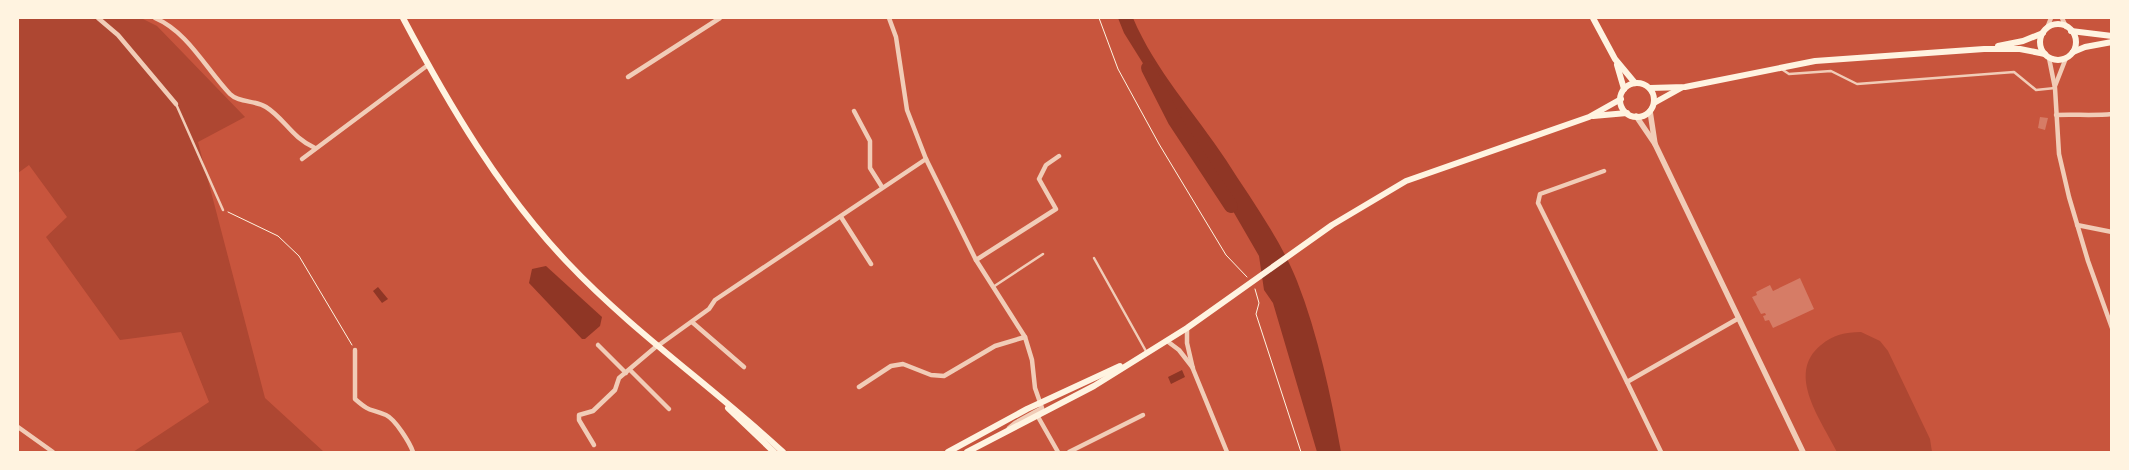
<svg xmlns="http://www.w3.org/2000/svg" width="2129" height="470" font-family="Raleway,sans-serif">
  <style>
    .green { fill: #ae4732 }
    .water { fill: #8f3625 }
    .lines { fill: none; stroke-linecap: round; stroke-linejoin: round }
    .river { stroke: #8f3625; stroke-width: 14 }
    .building { fill: #d67c66 }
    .path { stroke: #fff3e0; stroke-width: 1 }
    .service { stroke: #f1ccb7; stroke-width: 2.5 }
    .minor { stroke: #f1ccb7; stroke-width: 4.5 }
    .tertiary { stroke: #f1ccb7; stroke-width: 5.5 }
    .secondary { stroke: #fff3e0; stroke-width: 6 }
  </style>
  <rect width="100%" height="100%" fill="#c8553d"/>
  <g class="green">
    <polygon points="18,18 141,18 157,26 245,117 198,142 265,398 324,452 133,452 209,402 181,332 120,340 46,237 67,217 29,165 18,173"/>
    <path d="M1861,332L1880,341L1888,351L1930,439L1932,452H1837C1822,421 1785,374 1821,345C1833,335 1845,332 1861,332Z"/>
  </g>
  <g class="water">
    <path d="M1118,18H1133C1155,70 1195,113 1226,160C1250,198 1280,238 1297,281C1318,334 1331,396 1341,452H1317L1273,303L1264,290L1259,256L1204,161L1124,33Z"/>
    <polygon points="546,266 602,317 600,326 585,339 582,339 529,283 532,269"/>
    <polygon points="378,287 388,299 382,303 373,291"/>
    <polygon points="1182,370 1185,377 1171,384 1168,377"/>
  </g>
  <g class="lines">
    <polyline class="river" points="1148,68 1175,121 1231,206"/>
  </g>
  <g class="building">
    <polygon points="2040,117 2048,118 2045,130 2038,128"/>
    <polygon points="1800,278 1814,309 1773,328 1769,320 1765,321 1763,316 1766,315 1765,313 1761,314 1752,297 1757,295 1756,292 1770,285 1773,291"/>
  </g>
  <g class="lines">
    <g class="path">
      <polyline points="1099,18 1118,69 1159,144 1226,255 1247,277"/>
      <polyline points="228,212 278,236 299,256 352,345"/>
      <polyline points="1255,289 1259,303 1256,314 1301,452"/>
    </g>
    <g class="service">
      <polyline points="1783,70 1789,74 1831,71 1857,84 2014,72 2036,90 2055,88"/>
      <polyline points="176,104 223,210"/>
      <polyline points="1094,258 1147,353"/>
      <polyline points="993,287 1043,254"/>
    </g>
    <g class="minor">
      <polyline points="98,18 118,35 176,104"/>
      <path d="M155,18C188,32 206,69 230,94C239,103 255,100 266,107C285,119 291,137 315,148"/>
      <polyline points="889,18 896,37 907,110 926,159 976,260 1025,337 1032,360 1035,388 1042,408 1015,423 1009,428"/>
      <polyline points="2062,18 2066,27"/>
      <polyline points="2047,28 2051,18"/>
      <polyline points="2049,58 2055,88 2059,154 2069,197 2088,261 2112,328"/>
      <polyline points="628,77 720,18"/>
      <polyline points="2055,86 2066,58"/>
      <polyline points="854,111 870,141 870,168 882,187"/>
      <path d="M2056,115C2075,114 2092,116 2112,114"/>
      <polyline points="302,159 428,65"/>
      <polyline points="1604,171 1540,194 1538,203 1627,382"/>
      <polyline points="841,217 871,264"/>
      <polyline points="2077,225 2112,232"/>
      <polyline points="976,260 1056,209 1039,179 1046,165 1059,156"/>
      <polyline points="692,322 744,367"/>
      <polyline points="1187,328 1187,343 1193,369 1227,452"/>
      <polyline points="1167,341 1179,350 1193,368"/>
      <polyline points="598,345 626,373"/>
      <polyline points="659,345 709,309 715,300 926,159"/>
      <path d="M355,350V399C371,413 369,408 386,415C395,419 410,443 413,452"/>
      <polyline points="630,370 669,409"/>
      <polyline points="859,387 891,366 903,364 931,375 944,376 995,346 1025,337"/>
      <polyline points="1037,415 1058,452"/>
      <polyline points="18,427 53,452"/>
      <polyline points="594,445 579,420 579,415 593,411 615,390 619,378 658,345"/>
      <polyline points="1069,452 1143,415"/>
      <polyline points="1661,452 1627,382 1739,318"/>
    </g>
    <g class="tertiary">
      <polyline points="1650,111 1655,144"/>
      <polyline points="1636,116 1655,144 1803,452"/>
    </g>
    <g class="secondary">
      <path d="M403,18C449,105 499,190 567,262C633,332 713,387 783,452"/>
      <polyline points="1593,18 1615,59 1635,83"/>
      <circle cx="2058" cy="42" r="18"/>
      <polyline points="2071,31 2112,36"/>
      <polyline points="1998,46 2023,41 2043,33"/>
      <polyline points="2073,52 2085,47 2112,42"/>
      <polyline points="1617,65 1624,89"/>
      <circle cx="1637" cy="100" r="17"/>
      <polyline points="1650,88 1685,87 1815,61 1984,49 2020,49 2045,54"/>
      <polyline points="1654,103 1681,88"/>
      <polyline points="1593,116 1627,113"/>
      <polyline points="728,408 774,452"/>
      <polyline points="948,452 1027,409 1120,366"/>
      <polyline points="967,452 1094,386 1187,328 1332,225 1406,181 1589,117 1621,99"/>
    </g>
  </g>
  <rect width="2129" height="470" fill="none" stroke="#fff3e0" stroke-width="38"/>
</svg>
